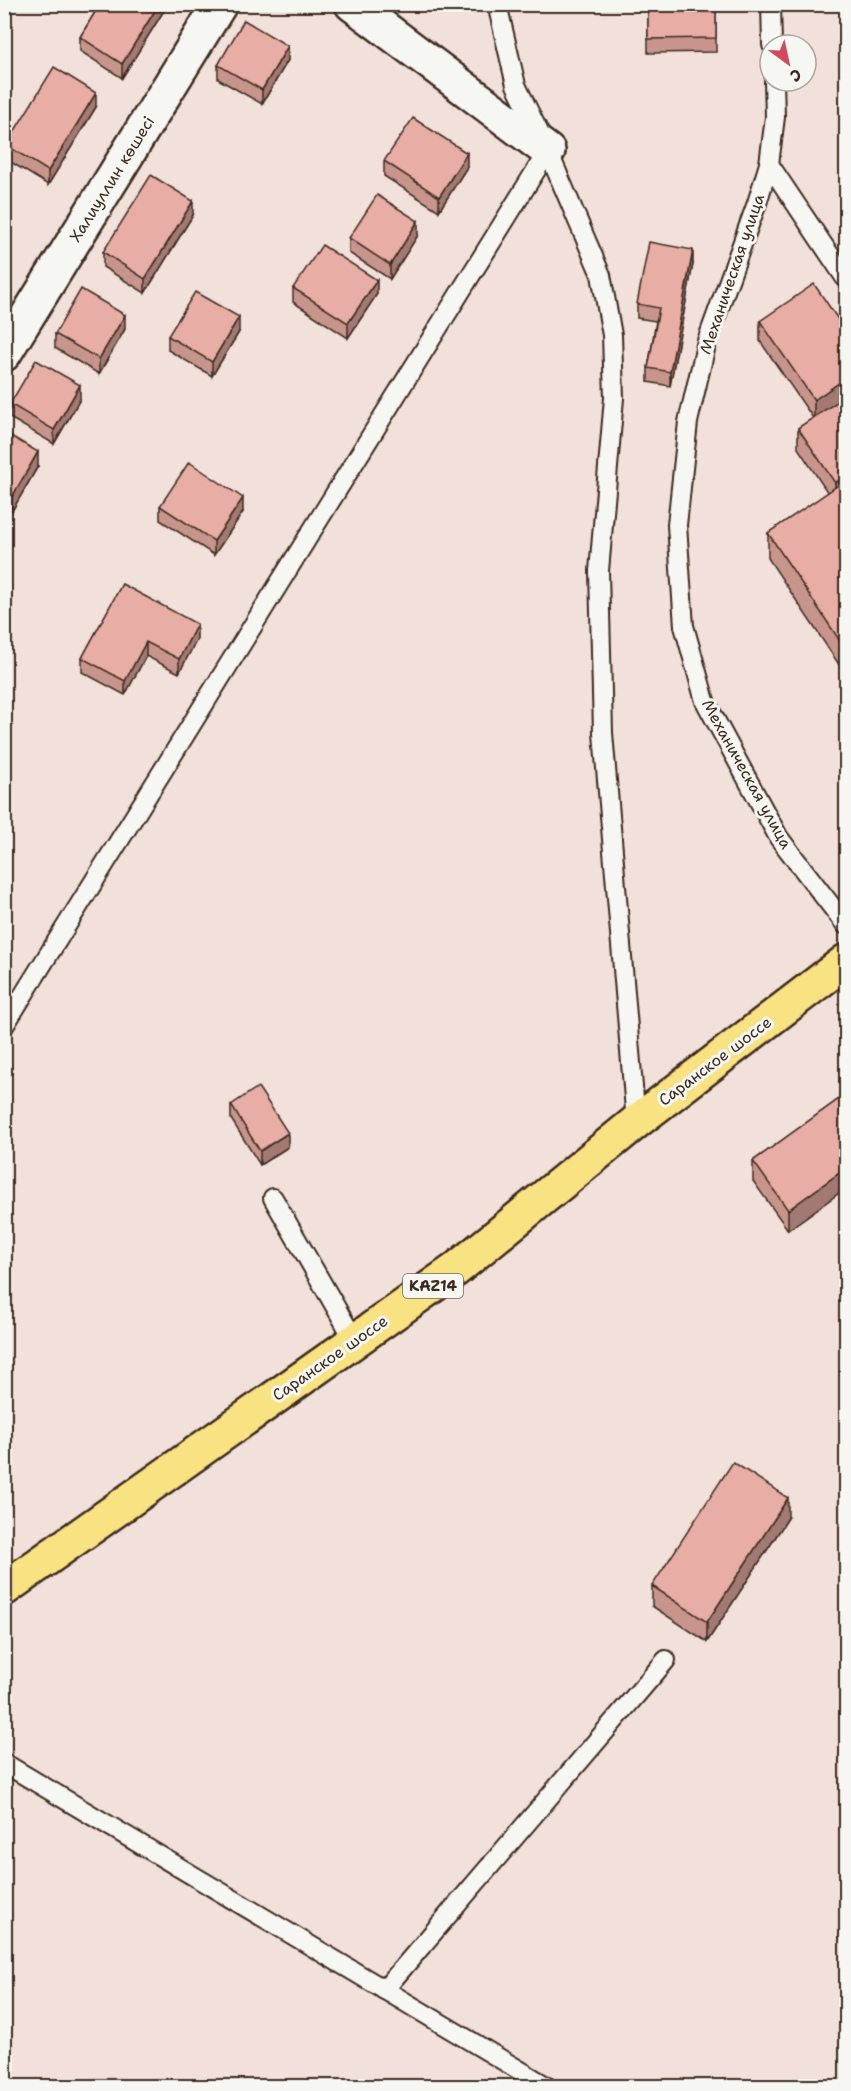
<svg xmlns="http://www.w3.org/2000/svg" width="851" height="2091" font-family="'Shantell Sans',sans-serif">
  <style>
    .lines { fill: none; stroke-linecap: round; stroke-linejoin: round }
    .lane-casing { stroke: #3b2a1e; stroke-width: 22 }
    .street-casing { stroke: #3b2a1e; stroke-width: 38 }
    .highway-casing { stroke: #3b2a1e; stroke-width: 38 }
    .lane { stroke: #f6f6f2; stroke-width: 18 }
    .street { stroke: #f6f6f2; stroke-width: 33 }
    .highway { stroke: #f8e281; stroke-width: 33 }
    .wall { fill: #c8958d; stroke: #3b2a1e; stroke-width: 1.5 }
    .shaded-wall { fill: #a27973; stroke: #3b2a1e; stroke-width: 1.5 }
    .building { fill: #e8ada4; stroke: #3b2a1e; stroke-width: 1.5 }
    .labels { text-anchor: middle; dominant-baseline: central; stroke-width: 6; stroke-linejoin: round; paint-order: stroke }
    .shield { fill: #f6f6f2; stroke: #73675e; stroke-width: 1.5 }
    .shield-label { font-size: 15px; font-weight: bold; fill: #3b2a1e }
    .street-label { font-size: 16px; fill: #3b2a1e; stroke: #f6f6f2 }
  </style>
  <rect width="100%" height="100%" fill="#f2e0db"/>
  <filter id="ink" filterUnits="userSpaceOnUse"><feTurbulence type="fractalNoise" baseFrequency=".0167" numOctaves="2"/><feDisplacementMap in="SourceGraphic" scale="12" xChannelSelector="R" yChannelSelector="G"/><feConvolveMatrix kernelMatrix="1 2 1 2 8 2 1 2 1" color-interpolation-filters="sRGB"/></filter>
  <g filter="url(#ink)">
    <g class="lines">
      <defs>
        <g id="lane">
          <polyline points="497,4 516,85 548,151 601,275 612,335 614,398 599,571 603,733 636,1122"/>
          <polyline points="771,4 772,45"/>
          <polyline points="774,81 775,117 769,164 757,203 707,341 688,422 677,525 684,626 705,701 779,838 846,925"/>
          <polyline points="769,164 846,279"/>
          <polyline points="4,1026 548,151"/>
          <polyline points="273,1198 355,1341"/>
          <polyline points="4,1763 546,2086"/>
          <polyline points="384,1990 666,1660"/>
        </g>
        <g id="street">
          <polyline points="352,4 548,151"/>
          <polyline points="4,354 220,4"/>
        </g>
        <polyline id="highway" points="4,1589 455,1270 636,1122 846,961"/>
      </defs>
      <use href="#lane" class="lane-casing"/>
      <use href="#street" class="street-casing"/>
      <use href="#highway" class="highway-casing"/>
      <use href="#lane" class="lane"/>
      <use href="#street" class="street"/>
      <use href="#highway" class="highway"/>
    </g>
    <g class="wall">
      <polygon points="100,4 168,4 122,78 80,51 80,37"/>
      <polygon points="648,4 716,4 716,52 648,53"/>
      <polygon points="846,53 846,85 844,80 844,55"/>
      <polygon points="288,60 262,104 218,79 218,65"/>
      <polygon points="96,107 48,185 6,159 6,145"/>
      <polygon points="384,161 467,167 439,211 384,176"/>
      <polygon points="193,215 145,293 103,267 103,252"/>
      <polygon points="418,235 390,279 349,253 349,238"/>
      <polygon points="693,264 670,386 648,382 648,368 656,321 637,318 637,304"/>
      <polygon points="293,288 377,294 348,338 293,302"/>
      <polygon points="760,321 846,331 846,675 768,558 768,533 828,493 798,448 798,428 813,418 760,341"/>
      <polygon points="125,329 99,374 55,348 55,334"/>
      <polygon points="239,332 212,376 168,350 168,336"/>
      <polygon points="80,399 54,444 10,418 10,404"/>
      <polygon points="4,432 38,466 12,511 4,506"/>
      <polygon points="160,506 243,512 214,555 160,520"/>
      <polygon points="122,584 197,639 179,673 146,656 125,695 82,672 82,658"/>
      <polygon points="846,1094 788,1230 753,1181 753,1161"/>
      <polygon points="231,1105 288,1147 260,1165 231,1119"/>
      <polygon points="788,1518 707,1642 652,1606 652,1586"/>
    </g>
    <g class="shaded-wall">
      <polygon points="159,4 168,4 122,78 122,64"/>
      <polygon points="288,46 288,60 262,104 262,90"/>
      <polygon points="96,93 96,107 48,185 48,171"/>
      <polygon points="467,153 467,167 439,211 439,197"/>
      <polygon points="193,201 193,215 145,293 145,279"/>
      <polygon points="418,221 418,235 390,279 390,265"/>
      <polygon points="693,250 693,264 670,386 670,372"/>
      <polygon points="377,280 377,294 348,338 348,323"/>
      <polygon points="125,315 125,329 99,374 99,359"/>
      <polygon points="239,317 239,332 212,376 212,362"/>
      <polygon points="846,378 846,398 814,420 814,400"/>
      <polygon points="80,385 80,399 54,444 54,430"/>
      <polygon points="38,452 38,466 12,511 12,497"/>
      <polygon points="846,475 846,495 835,503 835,483"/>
      <polygon points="243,498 243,512 214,555 214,541"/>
      <polygon points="197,624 197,639 179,673 179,659"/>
      <polygon points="146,642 146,656 125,695 125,681"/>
      <polygon points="288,1133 288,1147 260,1165 260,1151"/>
      <polygon points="846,1168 846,1188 788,1230 788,1210"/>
      <polygon points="788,1498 788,1518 707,1642 707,1622"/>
    </g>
    <g class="building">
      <polygon points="100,4 159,4 122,64 80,37"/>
      <polygon points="648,4 716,4 716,38 648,39"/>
      <polygon points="244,20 288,46 262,90 218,65"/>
      <polygon points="54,67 96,93 48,171 6,145"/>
      <polygon points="413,118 467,153 439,197 384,161"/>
      <polygon points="151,175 193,201 145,279 103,252"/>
      <polygon points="377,195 418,221 390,265 349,238"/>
      <polygon points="649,242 693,250 670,372 648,368 659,308 637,304"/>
      <polygon points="322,245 377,280 348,323 293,288"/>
      <polygon points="814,284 846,331 846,378 814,400 760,321"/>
      <polygon points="81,289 125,315 99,359 55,334"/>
      <polygon points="195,292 239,317 212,362 168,336"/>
      <polygon points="36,360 80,385 54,430 10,404"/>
      <polygon points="846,396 846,475 835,483 798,428"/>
      <polygon points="4,432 38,452 12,497 4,492"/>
      <polygon points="189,462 243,498 214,541 160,506"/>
      <polygon points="846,480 846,650 768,533"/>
      <polygon points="122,584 197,624 179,659 146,642 125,681 82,658"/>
      <polygon points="258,1087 288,1133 260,1151 231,1105"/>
      <polygon points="846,1094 846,1168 788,1210 753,1161"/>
      <polygon points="733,1462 788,1498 707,1622 652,1586"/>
    </g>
  </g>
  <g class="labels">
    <rect class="shield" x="403" y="1274" width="60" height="24" rx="4.5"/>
    <g class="shield-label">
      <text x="433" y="1286">KAZ14</text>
    </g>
    <g class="street-label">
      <text transform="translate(112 179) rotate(-58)">Халиуллин көшесі</text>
      <text transform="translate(732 274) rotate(-71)">Механическая улица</text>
      <text transform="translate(747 774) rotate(61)">Механическая улица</text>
      <text transform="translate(715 1061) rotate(-37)">Саранское шоссе</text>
      <text transform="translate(330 1358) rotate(-35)">Саранское шоссе</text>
    </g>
  </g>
  <rect width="851" height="2091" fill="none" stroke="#f6f6f2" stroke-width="24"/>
  <rect x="12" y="12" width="827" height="2067" fill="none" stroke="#3b2a1e" stroke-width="2" filter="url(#ink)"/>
  <g transform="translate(788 63) rotate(147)"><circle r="28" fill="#f6f6f2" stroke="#aba49d" stroke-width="1.5"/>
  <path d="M0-4.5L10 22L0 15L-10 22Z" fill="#d1495b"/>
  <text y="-9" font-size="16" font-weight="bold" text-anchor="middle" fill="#3b2a1e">С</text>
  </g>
</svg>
